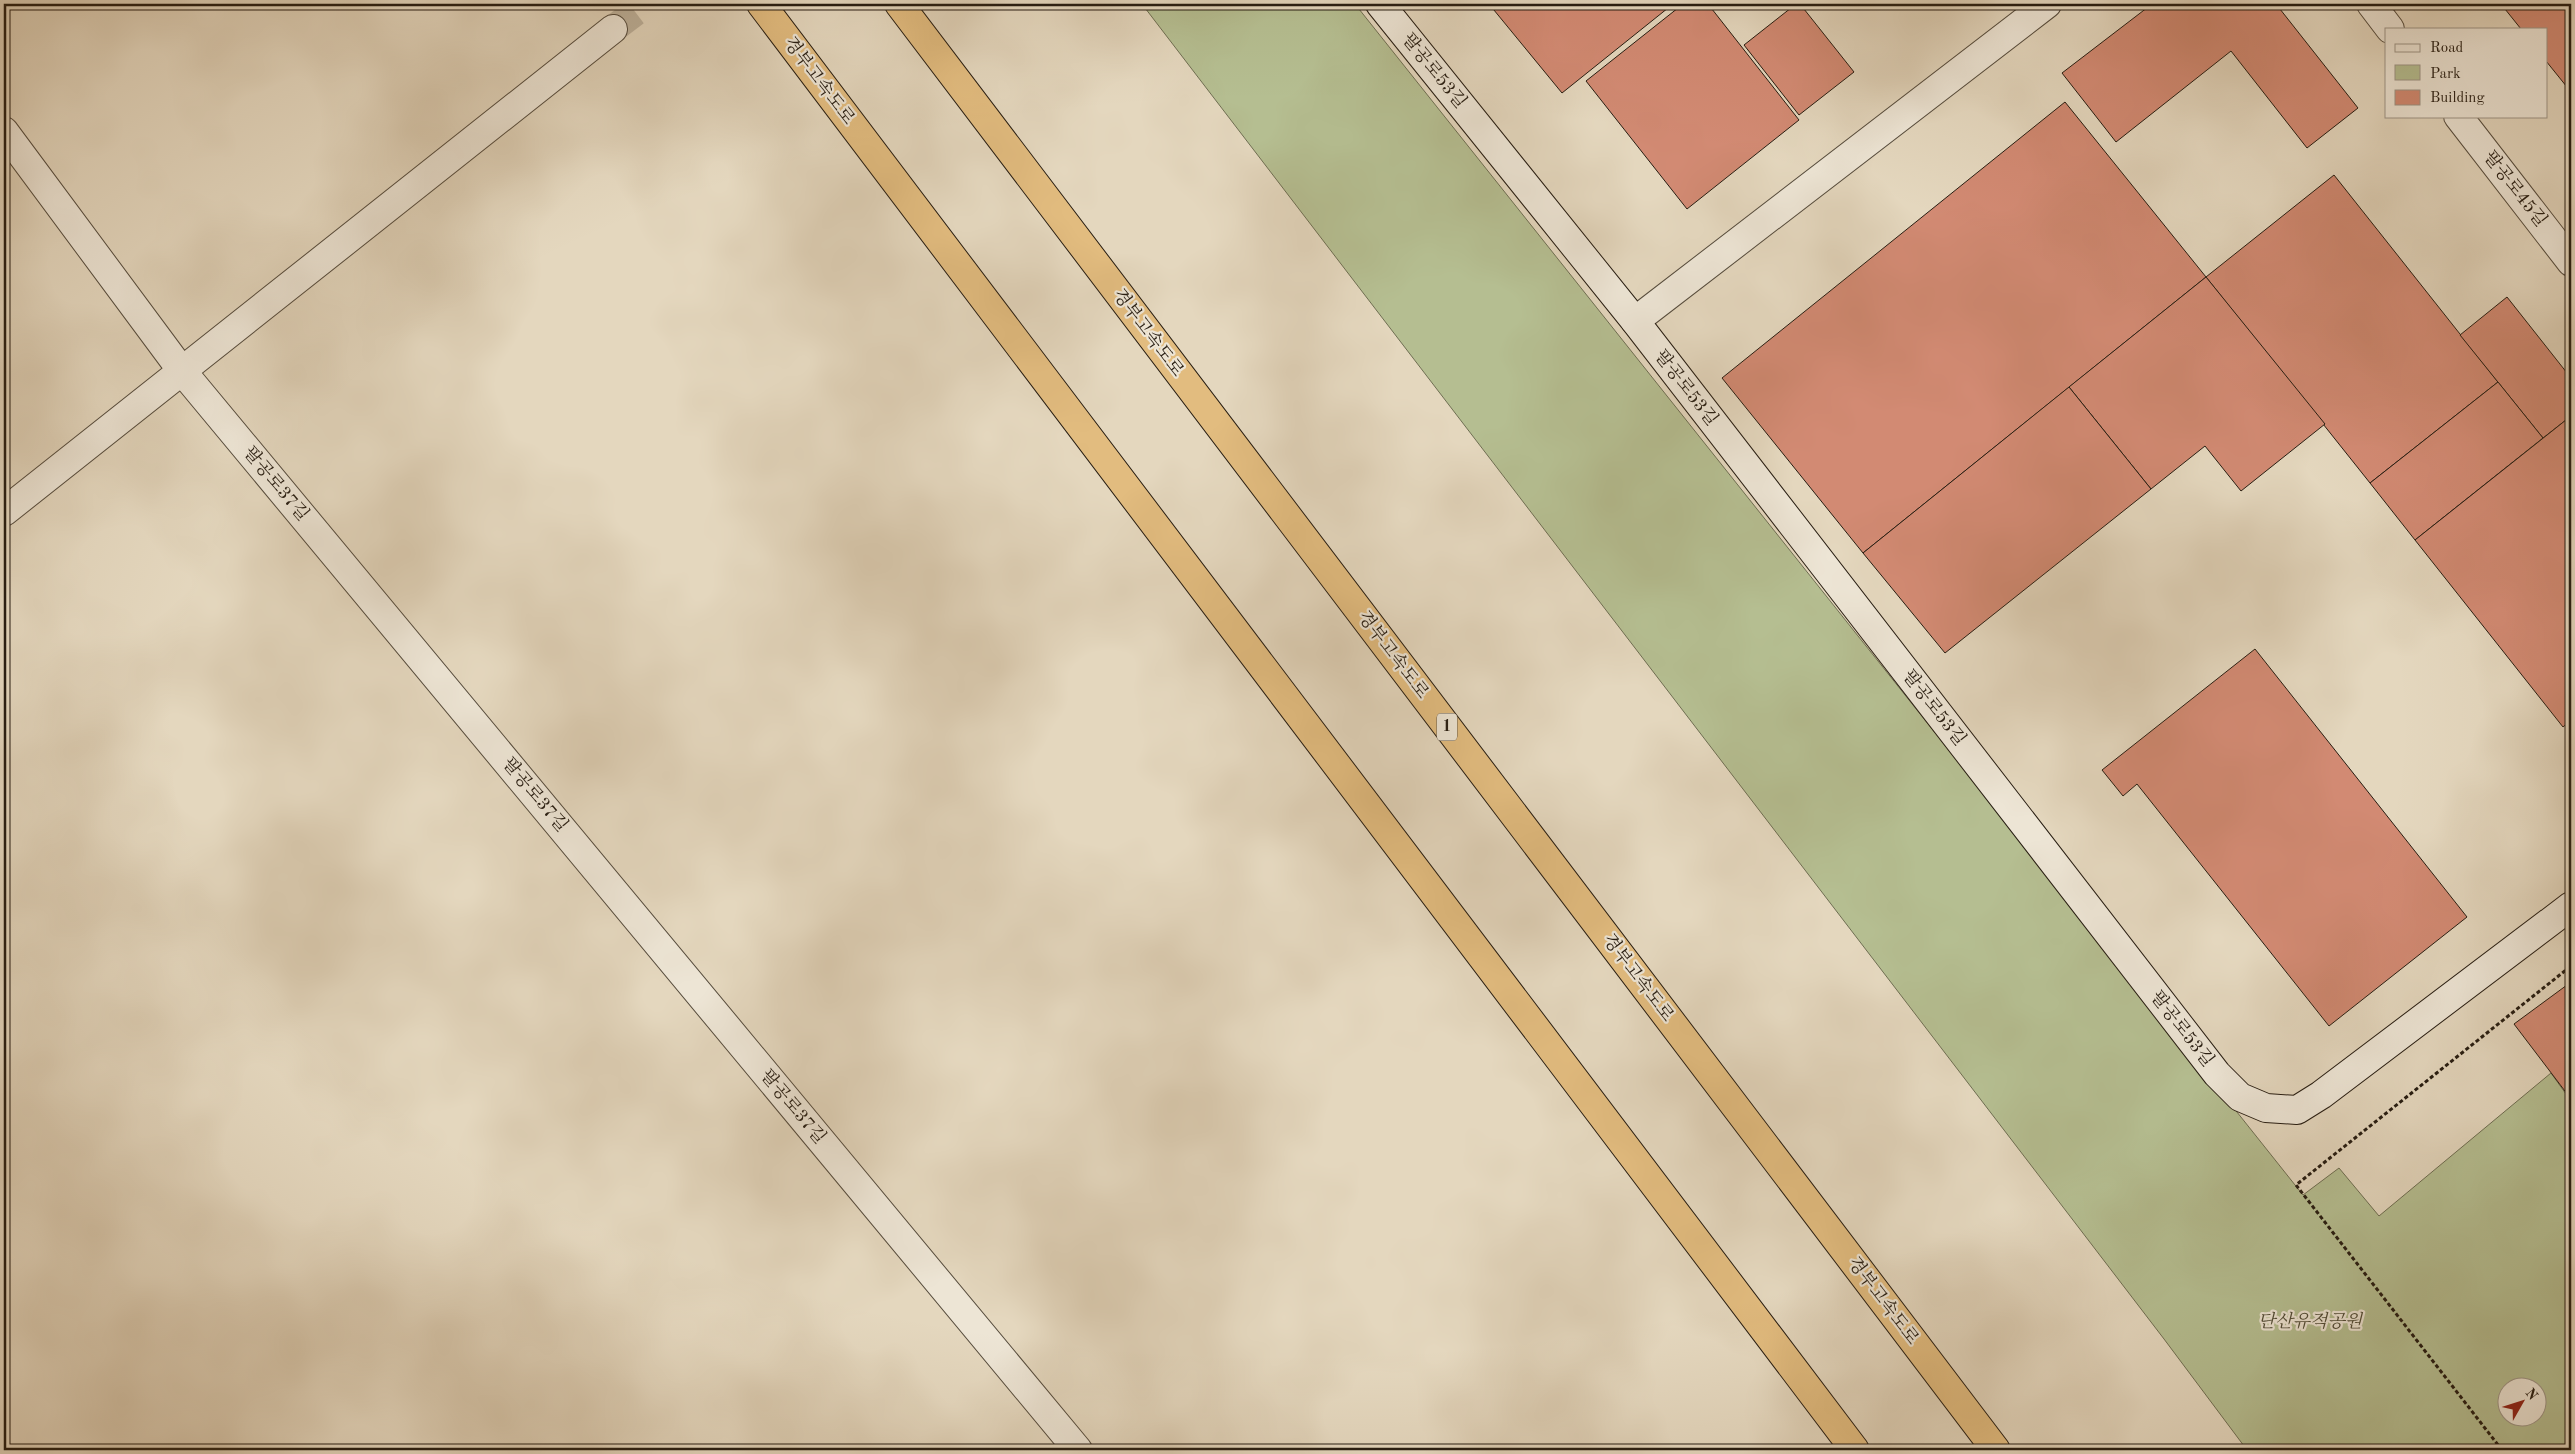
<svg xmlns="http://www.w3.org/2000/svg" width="2575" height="1454" font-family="'Old Standard TT','Noto Serif KR',serif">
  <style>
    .green { fill: #b5be91; stroke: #6e6e52; fill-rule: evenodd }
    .building { fill: #d28a73; stroke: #271d12 }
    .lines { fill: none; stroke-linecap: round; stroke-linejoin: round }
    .street-tunnel { stroke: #beb29c; stroke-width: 28; stroke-dasharray: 28 14; stroke-linecap: butt }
    .street-casing { stroke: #564c3d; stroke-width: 30 }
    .secondary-casing { stroke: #271d12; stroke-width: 30 }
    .highway-casing { stroke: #271d12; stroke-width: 30 }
    .path { stroke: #271d12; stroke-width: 3; stroke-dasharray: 4 2.5; stroke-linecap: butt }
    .street { stroke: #ede5d5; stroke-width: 28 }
    .secondary { stroke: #ede5d5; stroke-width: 28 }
    .highway { stroke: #e2bc7f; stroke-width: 28 }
    .labels { text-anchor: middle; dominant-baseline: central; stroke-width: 4.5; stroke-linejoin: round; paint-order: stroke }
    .shield { fill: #ede5d5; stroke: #62594c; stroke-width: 1 }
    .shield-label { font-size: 16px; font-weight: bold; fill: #271d12 }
    .street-label { font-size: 18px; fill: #271d12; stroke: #ede5d5 }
    .park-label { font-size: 18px; font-style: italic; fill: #524d38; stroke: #ede5d5 }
  </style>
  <rect width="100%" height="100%" fill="#e4d7be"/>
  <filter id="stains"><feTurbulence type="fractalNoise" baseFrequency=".004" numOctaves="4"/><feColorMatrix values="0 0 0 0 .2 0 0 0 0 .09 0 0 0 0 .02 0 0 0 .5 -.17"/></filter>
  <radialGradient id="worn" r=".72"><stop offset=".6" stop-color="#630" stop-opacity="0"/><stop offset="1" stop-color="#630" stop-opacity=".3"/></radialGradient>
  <path class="green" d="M1142,4H1355L2303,1195L2339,1168L2379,1216L2551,1073L2571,1101V1450H2247L2164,1339ZM2508,1386H2538V1416H2508Z"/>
  <g class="building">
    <polygon points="1489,4 1673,4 1562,93"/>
    <polygon points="1683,4 1708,4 1799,120 1687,209 1586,81"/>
    <polygon points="1796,4 1800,4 1854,72 1799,115 1744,45"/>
    <polygon points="2152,4 2276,4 2358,108 2307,148 2231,51 2116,142 2062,73"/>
    <polygon points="2501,4 2571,4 2571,92 2546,61 2546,29 2521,29"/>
    <polygon points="2065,102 2206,277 1863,553 1722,378"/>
    <polygon points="2334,175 2498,382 2370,483 2206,277"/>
    <polygon points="2206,277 2325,424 2241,491 2205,446 2151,489 2069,387"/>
    <polygon points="2507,297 2571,378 2571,416 2543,438 2460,335"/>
    <polygon points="2498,382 2543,438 2415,540 2370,483"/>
    <polygon points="2069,387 2151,489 1945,653 1863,553"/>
    <polygon points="2571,416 2571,720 2563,727 2415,540"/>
    <polygon points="2255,649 2467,917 2329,1026 2137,784 2123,796 2102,770"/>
    <polygon points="2567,985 2571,991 2571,1099 2514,1024"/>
  </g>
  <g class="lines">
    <polyline class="street-tunnel" points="613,29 646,4"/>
    <defs>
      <g id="street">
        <polyline points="2371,4 2390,29"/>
        <polyline points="2458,116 2571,262"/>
        <polyline points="4,131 182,371 1078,1450"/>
        <polyline points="1635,321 2047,4"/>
        <polyline points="4,512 613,29"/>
      </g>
      <polyline id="secondary" points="1380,4 1635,321 2217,1074 2240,1097 2266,1108 2297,1110 2321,1095 2571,906"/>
      <g id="highway">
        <polyline points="761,4 1855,1450"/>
        <polyline points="899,4 1996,1450"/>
      </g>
    </defs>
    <use href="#street" class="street-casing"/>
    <use href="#secondary" class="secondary-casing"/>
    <use href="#highway" class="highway-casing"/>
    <polyline class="path" points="2502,1450 2296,1185 2571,966"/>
    <use href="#street" class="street"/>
    <use href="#secondary" class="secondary"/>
    <use href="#highway" class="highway"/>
  </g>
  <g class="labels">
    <rect class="shield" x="1437" y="713.5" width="20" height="27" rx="4"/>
    <g class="shield-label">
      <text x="1447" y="727">1</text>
    </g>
    <g class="street-label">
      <text transform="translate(1434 71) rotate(51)">팔공로53길</text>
      <text transform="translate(819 81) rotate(53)">경부고속도로</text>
      <text transform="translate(2515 189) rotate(52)">팔공로45길</text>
      <text transform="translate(1148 333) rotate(53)">경부고속도로</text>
      <text transform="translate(1686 388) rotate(52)">팔공로53길</text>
      <text transform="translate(276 484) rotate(50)">팔공로37길</text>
      <text transform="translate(1393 655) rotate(53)">경부고속도로</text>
      <text transform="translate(1934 708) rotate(52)">팔공로53길</text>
      <text transform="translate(535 795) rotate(50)">팔공로37길</text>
      <text transform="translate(1638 978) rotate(53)">경부고속도로</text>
      <text transform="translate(2182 1029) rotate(52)">팔공로53길</text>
      <text transform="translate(793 1107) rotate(50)">팔공로37길</text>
      <text transform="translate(1883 1301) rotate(53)">경부고속도로</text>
    </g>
    <g class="park-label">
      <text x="2310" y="1322">단산유적공원</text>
    </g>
  </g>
  <rect width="2575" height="1454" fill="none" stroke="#e4d7be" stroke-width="20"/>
  <rect x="5" y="5" width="2565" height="1444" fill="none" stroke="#271d12" stroke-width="2.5"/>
  <rect x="10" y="10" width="2555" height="1434" fill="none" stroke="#271d12"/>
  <rect x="2385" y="28" width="162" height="90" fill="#ede5d5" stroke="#9e9587"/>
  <rect x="2395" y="44" width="25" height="8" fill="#ede5d5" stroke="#9e9587"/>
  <text x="2430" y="52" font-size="15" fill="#271d12">Road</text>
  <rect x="2395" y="65" width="25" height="15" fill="#b5be91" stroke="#9e9587"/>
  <text x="2430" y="78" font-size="15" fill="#271d12">Park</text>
  <rect x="2395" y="90" width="25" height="15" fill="#d28a73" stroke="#9e9587"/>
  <text x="2430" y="102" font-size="15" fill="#271d12">Building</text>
  <g transform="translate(2522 1402) rotate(51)"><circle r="24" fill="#ede5d5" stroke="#9e9587"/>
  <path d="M0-4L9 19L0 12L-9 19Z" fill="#8f2418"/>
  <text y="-8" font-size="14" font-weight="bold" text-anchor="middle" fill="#271d12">N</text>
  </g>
  <rect width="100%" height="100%" filter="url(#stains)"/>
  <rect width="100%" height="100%" fill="url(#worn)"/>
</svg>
